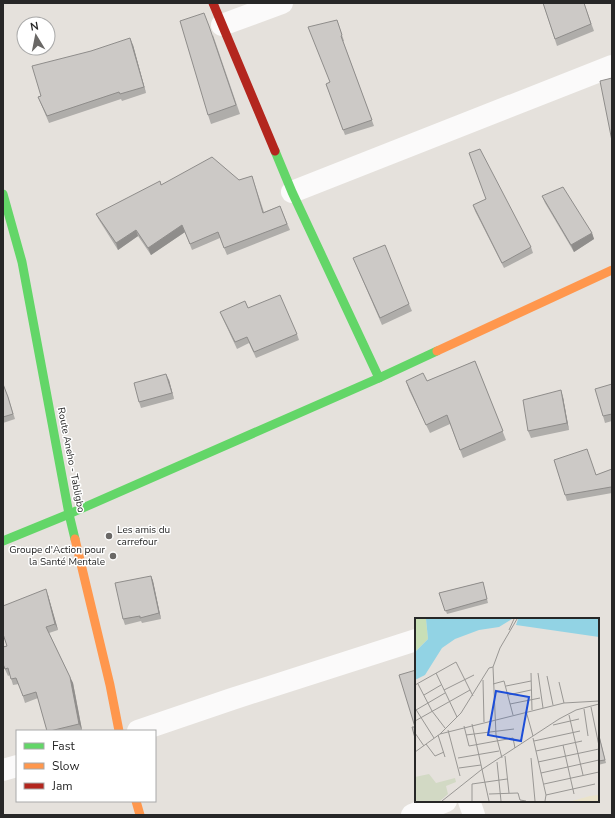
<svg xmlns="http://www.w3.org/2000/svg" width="615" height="818" font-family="'Nunito Sans',sans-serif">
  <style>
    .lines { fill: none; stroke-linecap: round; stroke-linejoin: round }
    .street { stroke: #fbfafa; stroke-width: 22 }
    .fast { stroke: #63d668; stroke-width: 9 }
    .slow { stroke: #ff974d; stroke-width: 9 }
    .jam { stroke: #b3261e; stroke-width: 9 }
    .wall { fill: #afadaa }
    .shaded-wall { fill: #8f8d8b }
    .building { fill: #ccc9c6; stroke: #8f8d8b }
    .poi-dot { fill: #6a6866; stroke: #fff; stroke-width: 1.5 }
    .labels { text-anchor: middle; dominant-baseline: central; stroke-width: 3; stroke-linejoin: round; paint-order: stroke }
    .street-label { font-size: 10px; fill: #272727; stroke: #fff }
    .poi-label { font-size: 10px; fill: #272727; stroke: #fff; text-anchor: start }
    .inset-road { fill: none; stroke: #999794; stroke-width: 1 }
    .view { fill: #1d4ed8; fill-opacity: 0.15; stroke: #1d4ed8; stroke-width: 2 }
    .inset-edge { fill: none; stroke: #272727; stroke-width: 2 }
  </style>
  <rect width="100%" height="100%" fill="#e5e1dc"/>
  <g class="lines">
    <g class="street">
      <polyline points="222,25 282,3"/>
      <polyline points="292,192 612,66"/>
      <polyline points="138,731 232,699 416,640"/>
      <polyline points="3,770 17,766"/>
      <polyline points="469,801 474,815"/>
      <polyline points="412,815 446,801"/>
    </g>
    <g class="fast">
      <polyline points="275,151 292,192 379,378"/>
      <polyline points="3,194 22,262 69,514 75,539"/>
      <polyline points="3,541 69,514 379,378 437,351"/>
    </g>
    <g class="slow">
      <polyline points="437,351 612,270"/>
      <polyline points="75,539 110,685 119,731"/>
      <polyline points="136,801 140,815"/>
    </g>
    <polyline class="jam" points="213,3 275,151"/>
  </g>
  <g class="wall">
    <polygon points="543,3 584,3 594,31 557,46"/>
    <polygon points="337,20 344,41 343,41 374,126 345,135 326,84 330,82"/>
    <polygon points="213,35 240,114 211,124 208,115"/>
    <polygon points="133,45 146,93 122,101 121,99 49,123 38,97"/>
    <polygon points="252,176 264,212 280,206 290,230 227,255 220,238 192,250 185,232 151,255 138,236 118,250 99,220 96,214 239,180"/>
    <polygon points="542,196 592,233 594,239 574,252 545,203"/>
    <polygon points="486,199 531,247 533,253 504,268 475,211 473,205"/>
    <polygon points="353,258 409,304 412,311 382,325"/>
    <polygon points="248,308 297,334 299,340 256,358 249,343 237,349 223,319 220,312"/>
    <polygon points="475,361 506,440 463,458 450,424 430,433 409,390 406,381 427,381"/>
    <polygon points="169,380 174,399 141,408 139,402"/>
    <polygon points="3,384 8,397 10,403 15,419 3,423"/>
    <polygon points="612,384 612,421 605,423 603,416"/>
    <polygon points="563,397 569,430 531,438 528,431"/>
    <polygon points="554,460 596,475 612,469 612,493 567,501"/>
    <polygon points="151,576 153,581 161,619 142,623 141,621 125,625 123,619"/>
    <polygon points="483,582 488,603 447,614 439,593"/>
    <polygon points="48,595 58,630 49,633 70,677 73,683 82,730 78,731 47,731 38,698 25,703 19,684 13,685 10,675 8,676 3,665 7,646"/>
    <polygon points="598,730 606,763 598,765"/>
  </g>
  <g class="shaded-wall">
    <polygon points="130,38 133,45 146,93 144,87"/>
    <polygon points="182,225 185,232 151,255 148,248"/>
    <polygon points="136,230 138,236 118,250 116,243"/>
    <polygon points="592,233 594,239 574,252 571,245"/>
    <polygon points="166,374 169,380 174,399 172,393"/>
    <polygon points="561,390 563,397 569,430 567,423"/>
    <polygon points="151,576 153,581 161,619 159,613"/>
    <polygon points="46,589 48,595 58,630 55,624"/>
    <polygon points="70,677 73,683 82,730 79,724"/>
  </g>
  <g class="building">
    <polygon points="543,3 584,3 591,24 555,39"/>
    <polygon points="204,13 209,26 236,105 208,115 180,21"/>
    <polygon points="337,20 342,35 341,36 372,120 343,130 326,84 330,82 308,27"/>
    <polygon points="130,38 144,87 120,94 119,92 47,116 38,97 41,96 32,66 91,51"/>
    <polygon points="612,78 612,141 600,81"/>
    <polygon points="480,149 531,247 502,263 473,205 486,199 469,153"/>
    <polygon points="212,157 239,180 252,176 263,213 280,206 287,224 224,248 218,232 190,244 182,225 148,248 136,230 116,243 96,214 160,181 161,185"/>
    <polygon points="563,187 592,233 571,245 542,196"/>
    <polygon points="385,245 409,304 380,318 353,258"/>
    <polygon points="280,295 297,334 254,352 247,337 235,342 220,312 245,301 248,308"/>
    <polygon points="475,361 503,431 460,450 447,415 426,425 406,381 423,373 427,381"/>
    <polygon points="166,374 172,393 139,402 134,383"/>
    <polygon points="3,384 8,397 13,414 3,417"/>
    <polygon points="612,384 612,414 603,416 595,389"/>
    <polygon points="561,390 567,423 528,431 523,400"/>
    <polygon points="587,449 596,475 612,469 612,490 611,487 565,495 554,460"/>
    <polygon points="151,576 159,613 140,618 140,616 123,619 115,583"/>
    <polygon points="483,582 487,599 445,611 439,593"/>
    <polygon points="46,589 55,624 46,627 70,677 79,724 50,731 47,731 36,692 23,696 16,678 11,679 8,668 5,669 3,664 3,647 7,646 3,634 3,606"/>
    <polygon points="416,670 416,742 412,727 415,727 399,675"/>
    <polygon points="598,732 605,760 598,761"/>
  </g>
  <g class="poi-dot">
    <circle cx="109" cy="536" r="4"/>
    <circle cx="113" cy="556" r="4"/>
  </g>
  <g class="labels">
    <g class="street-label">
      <text transform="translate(71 460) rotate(79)">Route Aneho - Tabligbo</text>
    </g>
    <g class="poi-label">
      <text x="117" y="530">Les amis du<tspan x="117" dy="12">carrefour</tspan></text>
      <text x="105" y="550" text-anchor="end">Groupe d'Action pour<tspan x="105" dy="12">la Santé Mentale</tspan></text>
    </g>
  </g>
  <g transform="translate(415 618)">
    <rect width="184" height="184" fill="#e5e1dc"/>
    <path d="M0,1H11L13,21L0,34Z" fill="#c8dfb6"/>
    <path d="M184,177V183H157L175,178Z" fill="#eae3ca"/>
    <path d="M14,156L21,165L40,160L41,164L31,168L33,176L25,183H0V159Z" fill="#d2d9c4"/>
    <path d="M11,1H97L84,9L64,12L40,21L27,30L10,57L0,62V34L13,21ZM103,1H184V19L101,7Z" fill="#92d3e4"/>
    <path class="inset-road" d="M94,12L99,1M21,55L42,99M116,55L117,92M123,55L128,90M132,58L138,87M68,62L69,104M144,64L149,85M3,66L17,93L30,110M78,66L89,63L98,97M0,67L41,44L55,72M91,68L116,63M29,72L59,57M9,77L26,67M93,77L116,72M95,86L125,80M176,89L184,128M0,90L19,120M169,91L173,118M1,92L30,75M111,93L118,118M154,97L168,157M0,103L55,72L58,78M57,106L74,183M138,107L164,101M49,108L54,128L98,120L100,130M33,112L45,158M0,115L9,128M25,116L149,85L184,83M23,117L30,139M51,117L99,111M118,120L131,177L130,183M119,123L165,113M11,126L20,138L29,134M148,127L159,176M121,133L167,123M0,134L25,116L46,95L74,50L78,49M90,138L94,175M43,140L84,133M87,140L81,117L78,49L85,30L102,1M116,140L120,183M82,144L86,183M123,144L184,131M44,150L66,147M126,155L184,142M129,166L184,154M74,176L103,175L105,182L111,183M131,177L180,166M27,183L66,152L144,101L161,92L184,86M57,183V166L92,161"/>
    <path class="view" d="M81,73L114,79L106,123L73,117Z"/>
    <rect width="184" height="184" class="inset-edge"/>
  </g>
  <rect width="615" height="818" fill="none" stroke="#272727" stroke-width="8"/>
  <rect x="16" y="730" width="140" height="72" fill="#ffffff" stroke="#a9a9a9"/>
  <rect x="24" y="743" width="20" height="6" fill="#63d668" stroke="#a9a9a9"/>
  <text x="52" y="750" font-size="12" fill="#272727">Fast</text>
  <rect x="24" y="763" width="20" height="6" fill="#ff974d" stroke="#a9a9a9"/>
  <text x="52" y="770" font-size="12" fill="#272727">Slow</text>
  <rect x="24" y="783" width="20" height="6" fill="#b3261e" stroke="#a9a9a9"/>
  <text x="52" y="790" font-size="12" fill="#272727">Jam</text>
  <g transform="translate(36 36) rotate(350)"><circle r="19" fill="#ffffff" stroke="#a9a9a9"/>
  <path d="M0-3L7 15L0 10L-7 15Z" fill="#6a6866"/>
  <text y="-6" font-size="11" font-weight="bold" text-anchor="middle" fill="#272727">N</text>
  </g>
</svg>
